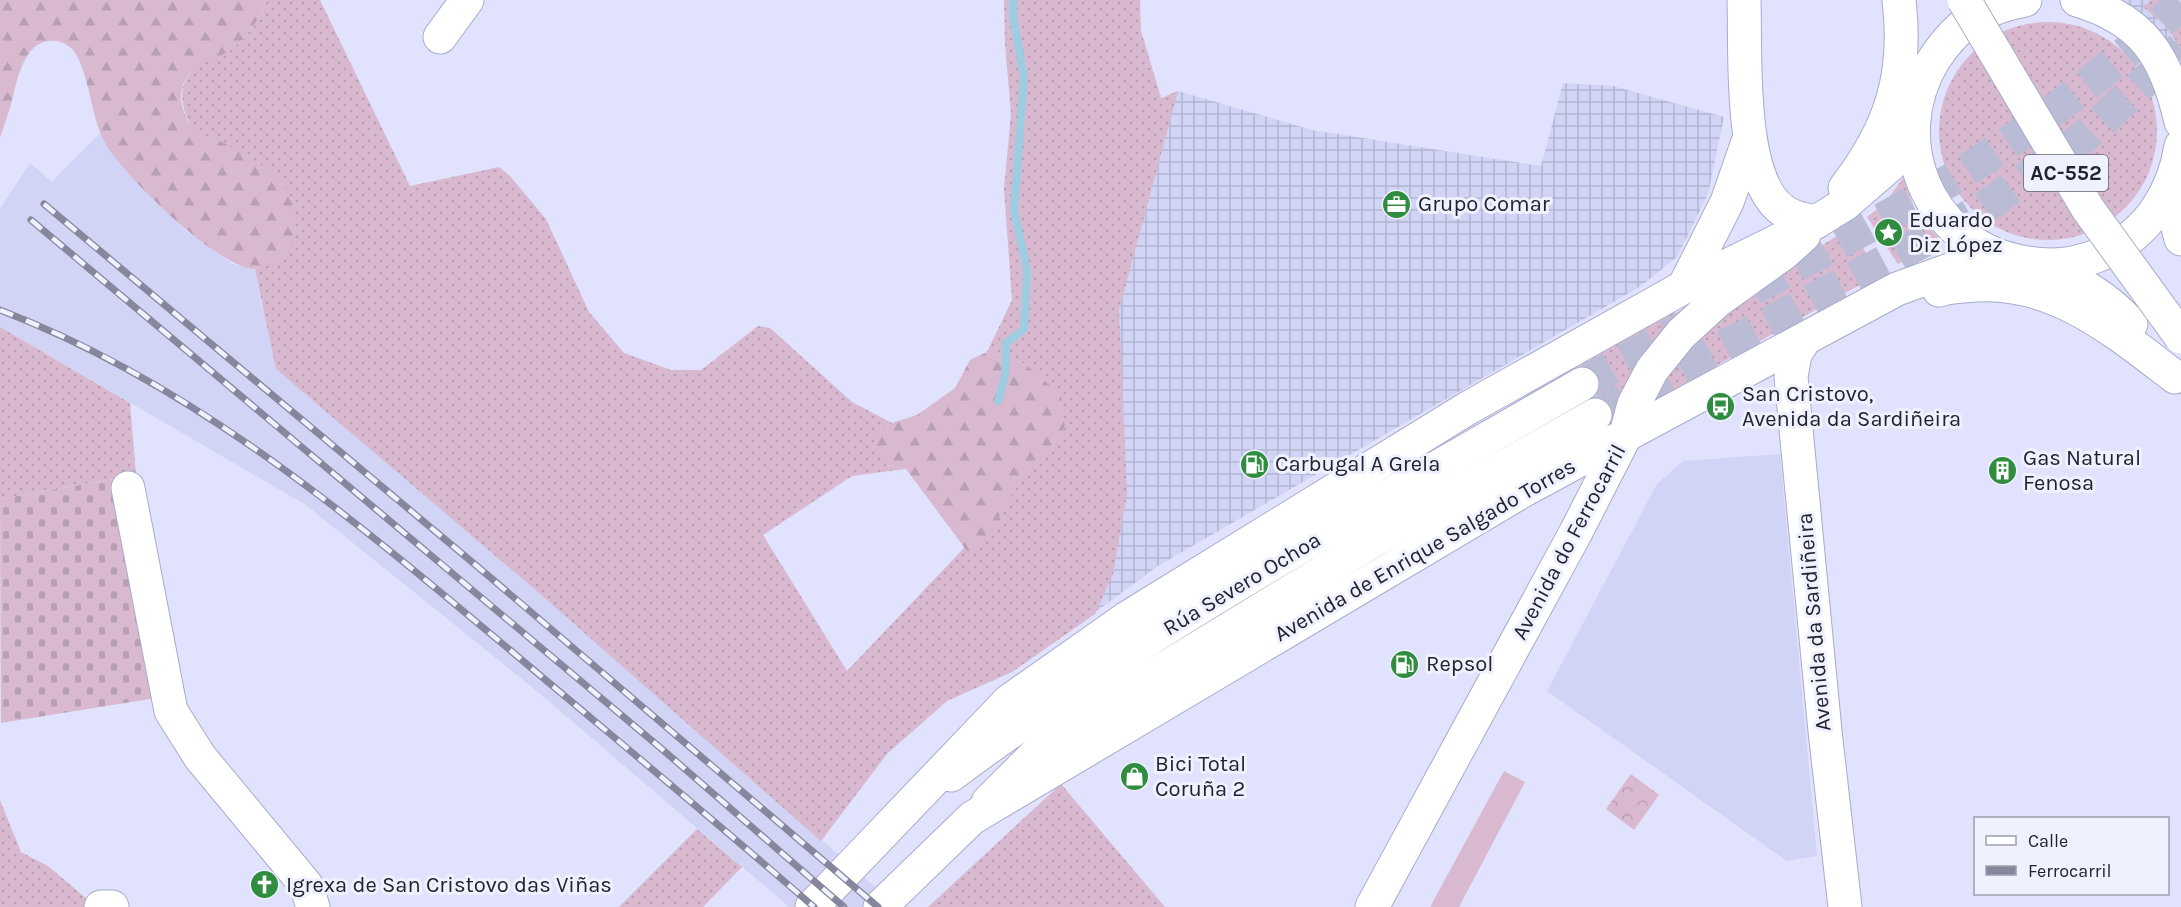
<svg xmlns="http://www.w3.org/2000/svg" width="2181" height="907" font-family="Karla,sans-serif">
  <style>
    .built { fill: #d1d4f4 }
    .industrial { fill: url(#industrial-grid) }
    .grass { fill: url(#grass-dots) }
    .forest { fill: url(#forest-firs) }
    .cemetery { fill: url(#cemetery-stones) }
    .park { fill: url(#park-crowns) }
    .garden { fill: #d8b9d0 }
    .lines { fill: none; stroke-linecap: round; stroke-linejoin: round }
    .stream { stroke: #9ecce1; stroke-width: 8 }
    .secondary-tunnel { stroke: #babcd5; stroke-width: 33; stroke-dasharray: 33 16; stroke-linecap: butt }
    .minor-casing { stroke: #a8abcc; stroke-width: 35 }
    .tertiary-casing { stroke: #a8abcc; stroke-width: 35 }
    .secondary-casing { stroke: #a8abcc; stroke-width: 35 }
    .primary-casing { stroke: #a8abcc; stroke-width: 35 }
    .minor { stroke: #fff; stroke-width: 33 }
    .tertiary { stroke: #fff; stroke-width: 33 }
    .secondary { stroke: #fff; stroke-width: 33 }
    .primary { stroke: #fff; stroke-width: 33 }
    .rail-casing { stroke: #86879c; stroke-width: 7 }
    .rail { stroke: #eff1ff; stroke-width: 4.5; stroke-dasharray: 14; stroke-linecap: butt }
    .primary-bridge-casing { stroke: #a8abcc; stroke-width: 35; stroke-linecap: butt }
    .primary-bridge { stroke: #fff; stroke-width: 33 }
    .labels { text-anchor: middle; dominant-baseline: central; stroke-width: 6; stroke-linejoin: round; paint-order: stroke }
    .shield { fill: #eff1ff; stroke: #60616d; stroke-width: 1.5 }
    .shield-label { font-size: 21px; font-weight: bold; fill: #22232f }
    .poi-label { font-size: 22px; fill: #22232f; stroke: #eff1ff; text-anchor: start }
    .street-label { font-size: 22px; fill: #22232f; stroke: #eff1ff }
  </style>
  <defs>
    <pattern id="industrial-grid" width="8" height="8" patternUnits="userSpaceOnUse" patternTransform="scale(1.5)"><rect width="8" height="8" fill="#d1d4f4"/><path d="M0 4h8M4 0v8" fill="none" stroke="#b3b6d2"/></pattern>
    <pattern id="grass-dots" width="8" height="8" patternUnits="userSpaceOnUse" patternTransform="scale(1.5)"><rect width="8" height="8" fill="#d8b9d0"/><path d="M2 2h.1M6 6h.1" fill="none" stroke="#b99fb3" stroke-width="1.8" stroke-linecap="round"/></pattern>
    <pattern id="forest-firs" width="22" height="20" patternUnits="userSpaceOnUse" patternTransform="scale(1.5)"><rect width="22" height="20" fill="#d8b9d0"/><path d="M5 1l3.5 6h-7zM16 11l3.5 6h-7z" fill="#b99fb3"/></pattern>
    <pattern id="cemetery-stones" width="16" height="16" patternUnits="userSpaceOnUse" patternTransform="scale(1.5)"><rect width="16" height="16" fill="#d8b9d0"/><path d="M2 7V4a2 2 0 0 1 4 0v3zM10 15v-3a2 2 0 0 1 4 0v3z" fill="#b99fb3"/></pattern>
    <pattern id="park-crowns" width="20" height="18" patternUnits="userSpaceOnUse" patternTransform="scale(1.5)"><rect width="20" height="18" fill="#d8b9d0"/><path d="M2 6a3 3 0 1 1 6 0M12 15a3 3 0 1 1 6 0" fill="none" stroke="#b99fb3"/></pattern>
  </defs>
  <rect width="100%" height="100%" fill="#e0e2fe"/>
  <g class="built">
    <polygon points="101,132 118,161 187,231 233,264 255,270 262,309 532,587 898,907 789,907 538,692 306,505 0,327 0,209 30,163 52,182"/>
    <polygon points="1780,454 1817,856 1787,861 1547,691 1657,484 1683,461"/>
  </g>
  <g class="industrial">
    <polygon points="2123,0 2181,0 2181,67"/>
    <polygon points="1141,31 1161,98 1178,91 1312,130 1541,166 1563,83 1613,86 1724,117 1708,194 1677,257 1641,286 1158,566 1052,644 1050,446"/>
  </g>
  <g class="grass">
    <path d="M267,0H320L410,186L499,167L510,176L546,219L589,312L624,353L671,370H701L758,326L770,328L852,402L892,423L878,434L886,465L906,469L852,476L763,535L847,671L963,549L1025,364L987,352L1012,300L1004,189L1011,114L1005,44L1004,0H1140L1141,31L1161,98L1178,91L1119,310L1127,493L1113,574L1095,614L1012,672L947,701L887,754L821,841L532,587L276,369L255,270L273,263L192,128C180,106 176,83 198,65C206,58 219,57 228,51C245,41 261,18 267,0Z"/>
    <polygon points="2151,0 2160,0 2181,24 2181,48 2164,24 2143,7"/>
    <circle cx="2048" cy="131" r="109"/>
    <polygon points="1903,178 1916,212 1941,241 1898,264 1867,217 1885,203"/>
    <path d="M1851,228L1879,274L1652,402C1678,333 1788,264 1851,228Z"/>
    <polygon points="1674,312 1678,316 1614,424 1581,365"/>
    <polygon points="0,327 130,403 136,475 0,499"/>
    <polygon points="1061,784 1165,907 928,907"/>
    <polygon points="0,800 21,852 48,866 87,899 87,907 0,907"/>
    <polygon points="697,829 742,867 703,907 619,907"/>
  </g>
  <g class="forest">
    <path d="M0,0H267C261,18 246,39 230,50C208,65 183,64 181,97C181,106 186,120 192,127C197,133 209,136 216,139C245,154 292,176 295,214C296,225 296,238 289,248C282,258 267,269 255,269C220,270 117,170 103,139C91,113 90,81 77,56C73,48 65,42 56,41C25,37 18,77 12,100C9,113 4,125 0,138Z"/>
    <polygon points="987,352 1025,364 1046,382 1061,396 1065,424 1060,440 1050,446 1017,485 985,542 977,550 967,551 906,469 886,465 875,450 878,434 892,423 917,415 955,388 970,360"/>
  </g>
  <polygon class="cemetery" points="114,479 156,698 1,723 0,499"/>
  <polygon class="park" points="1631,774 1659,795 1634,830 1606,809"/>
  <polygon class="garden" points="1504,771 1525,782 1459,907 1430,907"/>
  <g class="lines">
    <polyline class="stream" points="998,401 1005,376 1006,343 1024,329 1027,271 1014,210 1024,77 1013,16 1013,0"/>
    <g class="secondary-tunnel">
      <path d="M1753,289C1818,253 1886,219 1949,181C2033,129 2111,70 2181,3"/>
      <polyline points="1582,384 1690,324"/>
      <polyline points="1595,415 1976,213 2083,138 2181,48"/>
    </g>
    <defs>
      <g id="minor">
        <path d="M1744,0C1746,51 1737,182 1785,212C1794,218 1805,220 1816,222"/>
        <polyline points="440,37 467,0"/>
        <polyline points="1684,287 1727,202 1749,139"/>
        <polyline points="1804,340 1795,354 1791,377 1825,731 1845,907"/>
        <polyline points="128,488 171,711 200,757 306,885 313,907"/>
        <polyline points="101,907 112,907"/>
      </g>
      <polyline id="tertiary" points="1372,907 1576,532 1626,434 1634,404 1652,370 1681,334 1717,301 1784,253 1804,235"/>
      <g id="secondary">
        <path d="M951,775C1149,627 1368,508 1582,384"/>
        <polyline points="988,802 1044,746 1142,682 1370,543 1595,415"/>
      </g>
      <g id="primary">
        <path d="M2025,0C2009,3 1992,8 1978,16C1960,25 1944,44 1933,61C1886,140 1927,241 2017,261C2049,268 2076,266 2106,252C2149,233 2174,191 2181,146"/>
        <path d="M2077,0C2144,20 2166,56 2181,122"/>
        <polyline points="2174,179 2176,220 2181,239"/>
        <path d="M1845,188C1891,128 1908,75 1899,0"/>
        <path d="M2044,268C2079,281 2105,296 2131,324"/>
        <path d="M1939,290C1951,286 1963,286 1976,285C2055,280 2116,332 2175,377"/>
        <polyline points="812,907 1009,701 1127,618 1468,408 1684,287 1816,222 1845,204 1890,165 1913,122"/>
        <polyline points="880,907 972,818 1524,490 1897,289 1969,263 2007,259"/>
      </g>
    </defs>
    <use href="#minor" class="minor-casing"/>
    <use href="#tertiary" class="tertiary-casing"/>
    <use href="#secondary" class="secondary-casing"/>
    <use href="#primary" class="primary-casing"/>
    <use href="#minor" class="minor"/>
    <use href="#tertiary" class="tertiary"/>
    <use href="#secondary" class="secondary"/>
    <use href="#primary" class="primary"/>
    <defs>
      <g id="rail">
        <polyline points="44,204 478,567 878,907"/>
        <polyline points="31,220 663,750 844,907"/>
        <path d="M0,310C194,384 353,519 510,650C612,736 714,820 814,907"/>
      </g>
    </defs>
    <use href="#rail" class="rail-casing"/>
    <use href="#rail" class="rail"/>
    <defs>
      <polyline id="primary-bridge" points="1964,0 2088,209 2181,337"/>
    </defs>
    <use href="#primary-bridge" class="primary-bridge-casing"/>
    <use href="#primary-bridge" class="primary-bridge"/>
  </g>
  <defs>
    <symbol id="office-disc" viewBox="-11 -11 22 22"><circle r="9.5" fill="#308d3f" stroke="#eff1ff"/><path d="M-6-3h4V-5.5h4V-3h4V5H-6ZM-1-4.5V-3h2v-1.5ZM-6 0V1H6V0Z" fill="#fff"/></symbol>
    <symbol id="sight-disc" viewBox="-11 -11 22 22"><circle r="9.5" fill="#308d3f" stroke="#eff1ff"/><path d="M0-6L1.8-2.2L6-1.7L2.9 1.2L3.7 5.4L0 3.3L-3.7 5.4L-2.9 1.2L-6-1.7L-1.8-2.2Z" fill="#fff"/></symbol>
    <symbol id="bus-disc" viewBox="-11 -11 22 22"><circle r="9.5" fill="#308d3f" stroke="#eff1ff"/><path d="M-5-6H5V4H4V6H2V4H-2V6H-4V4H-5ZM-3.5-4V0h7V-4ZM-3.5 1.2v1.5H-2V1.2ZM2 1.2v1.5H3.5V1.2Z" fill="#fff"/></symbol>
    <symbol id="fuel-disc" viewBox="-11 -11 22 22"><circle r="9.5" fill="#308d3f" stroke="#eff1ff"/><path d="M-5.5-6h7V0h2V4h1.3V-2.5L3-4.5l.8-.8L6-3V5H2.5V1h-1V6h-7ZM-4.2-4.7v3.2H.2V-4.7Z" fill="#fff"/></symbol>
    <symbol id="building-disc" viewBox="-11 -11 22 22"><circle r="9.5" fill="#308d3f" stroke="#eff1ff"/><path d="M-4-6H4V6H1V3H-1V6H-4ZM-2.5-4.3h1.7v1.8h-1.7ZM.8-4.3h1.7v1.8H.8ZM-2.5-1h1.7V.8h-1.7ZM.8-1h1.7V.8H.8Z" fill="#fff"/></symbol>
    <symbol id="shop-disc" viewBox="-11 -11 22 22"><circle r="9.5" fill="#308d3f" stroke="#eff1ff"/><path d="M-5-2.5h2.3a2.7 3.5 0 0 1 5.4 0H5L5.5 6h-11ZM-1.5-2.5h3a1.5 2.3 0 0 0-3 0Z" fill="#fff"/></symbol>
    <symbol id="church-disc" viewBox="-11 -11 22 22"><circle r="9.5" fill="#308d3f" stroke="#eff1ff"/><path d="M-1.2-6h2.4v3.5h3.3v2.4h-3.3V6h-2.4V-.1h-3.3v-2.4h3.3Z" fill="#fff"/></symbol>
  </defs>
  <g fill-rule="evenodd">
    <use href="#office-disc" x="1380" y="188" width="33" height="33"/>
    <use href="#sight-disc" x="1872" y="216" width="33" height="33"/>
    <use href="#bus-disc" x="1704" y="390" width="33" height="33"/>
    <use href="#fuel-disc" x="1238" y="448" width="33" height="33"/>
    <use href="#building-disc" x="1986" y="454" width="33" height="33"/>
    <use href="#fuel-disc" x="1388" y="648" width="33" height="33"/>
    <use href="#shop-disc" x="1118" y="760" width="33" height="33"/>
    <use href="#church-disc" x="248" y="868" width="33" height="33"/>
  </g>
  <g class="labels">
    <rect class="shield" x="2024" y="155" width="84" height="36" rx="4.5"/>
    <g class="shield-label">
      <text x="2066" y="173">AC-552</text>
    </g>
    <g class="poi-label">
      <text x="1418" y="204">Grupo Comar</text>
      <text x="1909" y="220">Eduardo<tspan x="1909" dy="25">Diz López</tspan></text>
      <text x="1742" y="394">San Cristovo,<tspan x="1742" dy="25">Avenida da Sardiñeira</tspan></text>
      <text x="2023" y="458">Gas Natural<tspan x="2023" dy="25">Fenosa</tspan></text>
      <text x="1275" y="464">Carbugal A Grela</text>
      <text x="1426" y="664">Repsol</text>
      <text x="1155" y="764">Bici Total<tspan x="1155" dy="25">Coruña 2</tspan></text>
      <text x="286" y="885">Igrexa de San Cristovo das Viñas</text>
    </g>
    <g class="street-label">
      <text transform="translate(1569 542) rotate(-62)">Avenida do Ferrocarril</text>
      <text transform="translate(1425 550) rotate(-30)">Avenida de Enrique Salgado Torres</text>
      <text transform="translate(1242 584) rotate(-31)">Rúa Severo Ochoa</text>
      <text transform="translate(1814 622) rotate(-95)">Avenida da Sardiñeira</text>
    </g>
  </g>
  <rect x="1974" y="817" width="195" height="78" fill="#eff1ff" stroke="#9d9fac" stroke-width="1.5"/>
  <rect x="1986" y="836" width="30" height="9" fill="#ffffff" stroke="#9d9fac" stroke-width="1.5"/>
  <text x="2028" y="847" font-size="18" fill="#22232f">Calle</text>
  <rect x="1986" y="866" width="30" height="9" fill="#86879c" stroke="#9d9fac" stroke-width="1.5"/>
  <text x="2028" y="877" font-size="18" fill="#22232f">Ferrocarril</text>
</svg>
